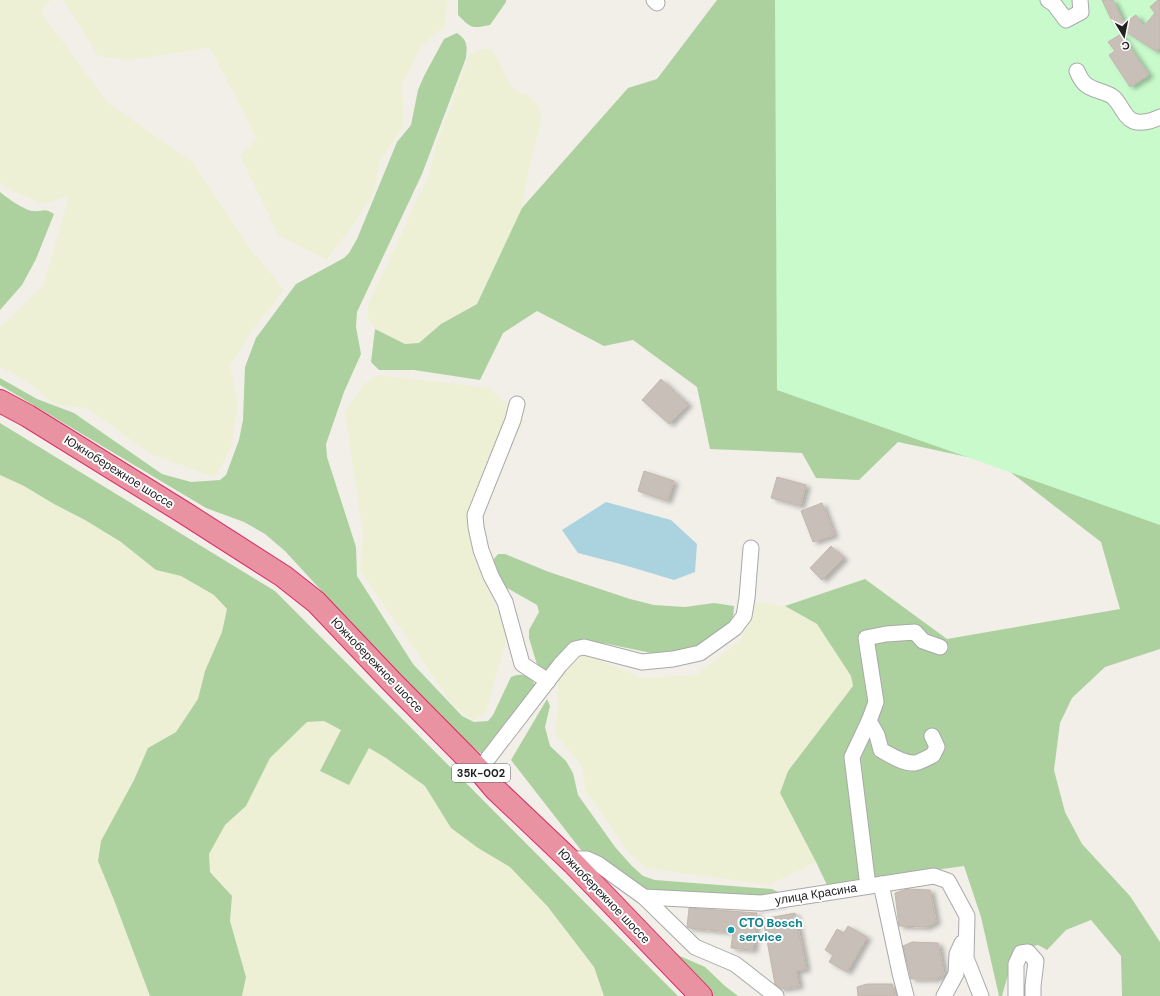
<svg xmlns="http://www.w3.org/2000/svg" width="1160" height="996" font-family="'DM Sans',sans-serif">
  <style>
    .farmland { fill: #eef0d5 }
    .forest { fill: #add19e }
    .park { fill: #c8facc }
    .parking { fill: #e2e2e2 }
    .water { fill: #aad3df }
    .building { fill: #c7bfb8; stroke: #c4b6ab; filter: url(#shadow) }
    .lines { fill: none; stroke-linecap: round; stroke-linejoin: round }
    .minor-casing { stroke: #a9a9a9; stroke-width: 17 }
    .highway-casing { stroke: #dc2a67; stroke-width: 24 }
    .minor { stroke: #fff; stroke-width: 15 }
    .highway { stroke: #e892a2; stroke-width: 22 }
    .culture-dot { fill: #0f9aa8; stroke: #fff; stroke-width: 1.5 }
    .labels { text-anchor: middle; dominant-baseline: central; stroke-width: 4; stroke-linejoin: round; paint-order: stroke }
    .shield { fill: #fff; stroke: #646464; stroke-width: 1 }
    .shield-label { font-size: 11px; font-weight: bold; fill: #222 }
    .street-label { font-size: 12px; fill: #222; stroke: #fff }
    .culture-label { font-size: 12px; font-weight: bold; fill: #0d838f; stroke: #fff; text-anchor: start }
  </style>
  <defs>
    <filter id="shadow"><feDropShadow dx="4.5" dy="2.5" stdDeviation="2" flood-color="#0004"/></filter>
  </defs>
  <rect width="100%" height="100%" fill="#f2efe9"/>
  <g class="farmland">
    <polygon points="0,0 51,0 41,12 108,103 193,162 252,251 284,290 252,330 230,367 238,403 231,448 215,477 152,455 87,408 54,404 24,379 0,367 0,327 12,317 43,286 69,196 43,204 13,191 0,182"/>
    <polygon points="63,0 447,0 445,26 421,46 402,85 404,125 380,161 374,193 357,219 327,260 279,236 240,156 257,139 210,48 127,60 98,56"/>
    <polygon points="492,49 509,82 517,91 528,95 537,104 541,115 540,128 530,162 522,208 477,304 441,324 419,343 405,344 375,329 368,317 368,305 403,231 417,198 428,178 437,143 469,55 480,50"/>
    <polygon points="378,375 489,388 525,421 497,459 480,502 473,554 508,634 486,712 473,720 454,707 360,570 363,535 345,412 365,383"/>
    <polygon points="0,475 24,485 54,504 85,520 121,542 156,570 181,576 214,595 227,609 222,632 205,671 198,699 176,732 148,748 134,780 98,861 114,900 150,996 0,996"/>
    <polygon points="761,602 785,606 817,624 851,676 853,687 788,771 780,793 816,862 769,885 646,868 628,852 585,790 583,768 556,735 558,678 579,652 643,678 696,675 741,639 751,608"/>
    <polygon points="324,721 341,730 320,772 369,748 386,758 425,786 451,828 478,848 510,866 548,907 594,967 604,996 242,996 246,977 230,921 232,896 210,872 209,854 225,825 246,806 270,758 307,722"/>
  </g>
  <g class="forest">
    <path d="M458,0H506V2L490,25C471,29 471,28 458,15Z"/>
    <polygon points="717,0 1033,0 1160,152 1160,649 1105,667 1072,698 1060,723 1054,770 1065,812 1082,844 1130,896 1160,942 1160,996 1122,996 1121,956 1091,920 1066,930 1047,950 1038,945 1015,950 1002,996 999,996 981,917 964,866 827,885 816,862 780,793 788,771 853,686 851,676 817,624 785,606 865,579 947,639 1120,609 1101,542 1000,464 898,442 859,480 816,478 802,453 710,449 697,387 633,340 604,346 537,311 503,333 480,380 414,370 379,370 371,362 375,329 405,344 419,343 441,324 477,304 522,208 628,88 657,79"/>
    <path d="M457,33C468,41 467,45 466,58L422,174L357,312L356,327L361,354L344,392L326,444L327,457L356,547L357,576L413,664L462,716L474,722L488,721L493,715L511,677C522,672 530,675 536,686L484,756L441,721L285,551L265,534L244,522L206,508L0,385V378L37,399L74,413L162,474L191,482L220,480L226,475L239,440L243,420L245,367L256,338L296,284L344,258L349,253L357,239L397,142L411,125L418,90L424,76L444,39Z"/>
    <path d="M0,192C7,198 24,210 33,211C43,212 44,207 54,214L36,259L22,285L0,310Z"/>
    <polygon points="0,423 275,591 678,996 604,996 594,967 548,907 510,867 478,848 451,828 425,786 386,758 369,748 349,785 320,771 341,730 324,721 307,722 270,758 246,806 225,825 209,854 210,872 232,896 230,921 246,977 242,996 150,996 114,900 98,861 101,841 134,780 148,748 176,732 198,699 205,671 222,632 227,609 214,595 181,576 156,570 121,542 85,520 54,504 24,486 0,475"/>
    <polygon points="498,554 505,554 549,572 630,599 654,605 685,607 714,603 734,606 733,620 721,636 689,650 656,654 603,643 584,643 546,672 539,671 529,638 529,630 539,612 537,605 502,585 495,573 493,560"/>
    <polygon points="547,699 550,706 545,727 550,746 566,761 573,773 578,795 615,847 632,866 643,876 655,880 772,889 778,892 776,898 761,899 646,890 581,850 511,760"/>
    <polygon points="599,884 623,898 657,936 680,956 705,967 725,986 738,996 712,996"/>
  </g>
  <polygon class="park" points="775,0 1160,0 1160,525 777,390"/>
  <polygon class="parking" points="786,901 787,910 762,914 760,912 703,906"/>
  <polygon class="water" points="606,502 671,520 697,544 695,572 674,580 624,565 578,553 562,530"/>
  <g class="building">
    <polygon points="1102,0 1113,0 1124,23 1136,15 1144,26 1155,13 1150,7 1158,0 1160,0 1160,47 1157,52 1113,23"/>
    <polygon points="1121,34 1149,75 1130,87 1109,55 1115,51 1108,42"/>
    <polygon points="661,379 688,404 669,424 642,400"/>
    <polygon points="644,471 674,481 667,501 638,491"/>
    <polygon points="777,477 806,485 800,506 771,498"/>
    <polygon points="822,503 834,535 813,542 801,511"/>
    <polygon points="831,546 844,558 822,580 810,568"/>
    <polygon points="907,889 930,890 936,922 926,927 899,926 895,893"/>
    <polygon points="689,908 757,913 753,950 731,948 733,932 689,928 687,927"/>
    <polygon points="795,913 806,969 796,971 799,986 781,989 775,984 763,919"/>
    <polygon points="848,926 867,937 847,972 829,962 833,955 825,950 837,929 844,933"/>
    <polygon points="912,942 938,943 944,975 934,979 911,979 903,946"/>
    <polygon points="867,984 892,984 895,996 858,996 857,987"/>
  </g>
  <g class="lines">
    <defs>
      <g id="minor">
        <polyline points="654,0 657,3"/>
        <polyline points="1048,0 1054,4 1066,20 1081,12 1080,0"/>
        <path d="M1077,71C1079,76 1082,81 1085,84C1093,91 1105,91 1113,97C1121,104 1124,117 1133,121C1143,124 1151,121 1160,117"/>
        <polyline points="517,404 513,420 475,515 476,527 481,550 491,576 505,602 522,664 548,681"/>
        <polyline points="869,721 876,702 866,638 886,634 915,632 923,641 940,647"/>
        <polyline points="479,770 560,665 575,649 584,647 642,662 673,659 700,653 735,628 744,616 747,598 751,548"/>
        <polyline points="573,863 577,859 587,859 598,864 644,897 761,903 934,876 948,881 967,916 966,958 981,996"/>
        <polyline points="881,884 900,973 906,996"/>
        <path d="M868,886L852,757L869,721L877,735L881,750C890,755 904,764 915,763C920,762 927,758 933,755L937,747L932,736"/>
        <polyline points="644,897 695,947 735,964 776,996"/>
        <polyline points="944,996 956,974 957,954 962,943"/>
        <polyline points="1016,996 1016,964 1021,953 1028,952 1036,961 1033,986 1033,996"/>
      </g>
      <polyline id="highway" points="0,401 28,416 183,512 283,576 316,602 392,682 479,770 495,789 573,863 701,996"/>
    </defs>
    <use href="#minor" class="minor-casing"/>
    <use href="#highway" class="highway-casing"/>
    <use href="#minor" class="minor"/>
    <use href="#highway" class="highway"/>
  </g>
  <circle class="culture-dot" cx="731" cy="930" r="4"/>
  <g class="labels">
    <rect class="shield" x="452" y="764" width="58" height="18" rx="3"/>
    <g class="shield-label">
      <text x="481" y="773">35К-002</text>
    </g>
    <g class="street-label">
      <text transform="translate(119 472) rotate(32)">Южнобережное шоссе</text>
      <text transform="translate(377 665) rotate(46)">Южнобережное шоссе</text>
      <text transform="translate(816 894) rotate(-9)">улица Красина</text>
      <text transform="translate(604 896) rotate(46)">Южнобережное шоссе</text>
    </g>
    <g class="culture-label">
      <text x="739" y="923">СТО Bosch<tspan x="739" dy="14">service</tspan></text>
    </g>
  </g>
  <g transform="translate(1124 36) rotate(170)" stroke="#ffffff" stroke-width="3" paint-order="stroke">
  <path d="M0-3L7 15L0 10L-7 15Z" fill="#222222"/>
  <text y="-6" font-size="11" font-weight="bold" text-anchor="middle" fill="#222222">С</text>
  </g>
</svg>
